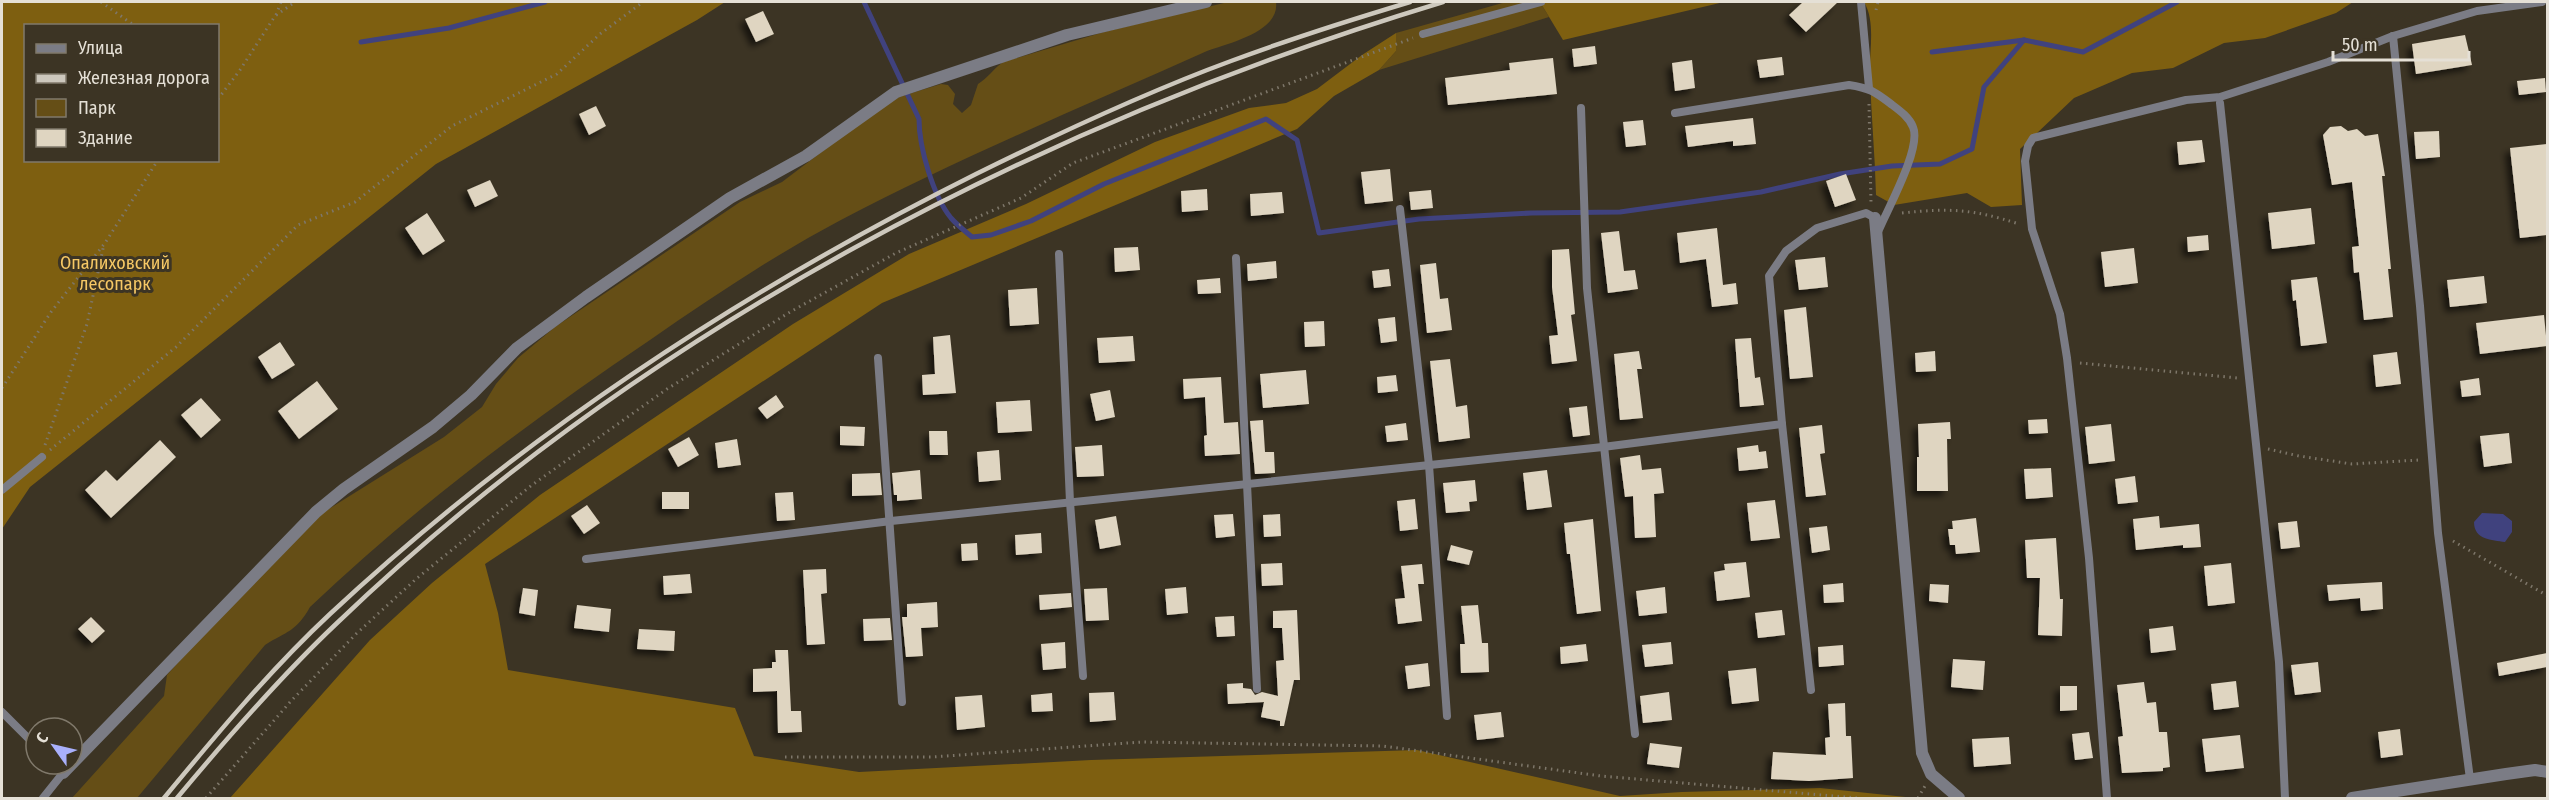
<svg xmlns="http://www.w3.org/2000/svg" width="2549" height="800" font-family="'Fira Sans Condensed',sans-serif">
  <style>
    .green { fill: #654e16 }
    .forest { fill: #7e5f10; fill-rule: evenodd }
    .water { fill: #40427e }
    .lines { fill: none; stroke-linecap: round; stroke-linejoin: round }
    .stream { stroke: #40427e; stroke-width: 5 }
    .building { fill: #dfd5c1; filter: url(#shadow) }
    .path { stroke: #7e776a; stroke-width: 3; stroke-dasharray: 1.5 4.5; stroke-linecap: butt }
    .lane { stroke: #7b7c85; stroke-width: 8 }
    .street { stroke: #7b7c85; stroke-width: 12 }
    .rail { stroke: #cdc8bd; stroke-width: 4.5 }
    .labels { text-anchor: middle; dominant-baseline: central; stroke-width: 6; stroke-linejoin: round; paint-order: stroke }
    .park-label { font-size: 18px; fill: #f6c865; stroke: #3c3424 }
  </style>
  <defs>
    <filter id="shadow"><feDropShadow dx="-5" dy="5" stdDeviation="3" flood-color="#0009"/></filter>
  </defs>
  <rect width="100%" height="100%" fill="#3c3424"/>
  <g class="green">
    <path d="M1228,2H1276C1280,32 1229,43 1207,51C1084,106 959,158 839,221C773,256 711,298 650,340C530,421 415,507 310,607C296,632 287,631 265,645L137,798H72L164,696L167,675L198,640L324,512L444,437L482,407L496,384L518,358L555,327L740,202L782,182L869,116L899,97L941,84L948,85L955,94L953,104L962,113L971,105L978,84C988,78 993,69 1003,62L1104,32Z"/>
    <polygon points="1506,2 1540,2 1549,17 1379,70 1396,51 1396,33"/>
  </g>
  <g class="forest">
    <path d="M2,2H725L697,20L436,164L30,487L2,529ZM26,26H218V160H26Z"/>
    <polygon points="1540,2 1724,2 1563,40"/>
    <path d="M1864,2H2353L2336,13L2265,38L2224,43L2173,68L2132,73L2074,98L2020,149L2022,205L1991,207L1967,193L1894,205L1876,195C1875,155 1871,114 1870,74C1869,51 1876,22 1864,2Z"/>
    <polygon points="1396,33 1396,51 1379,70 1334,96 1297,129 882,303 485,564 498,613 508,670 735,708 754,756 859,772 1091,760 1417,750 1620,796 1682,792 1820,788 1915,798 230,798 370,640 432,583 540,495 793,324 909,254 1026,204 1155,142 1249,108 1286,103 1317,89 1362,55"/>
  </g>
  <path class="water" d="M2482,513L2503,514L2512,521V532L2505,542C2492,540 2474,540 2474,522Z"/>
  <g class="lines">
    <g class="stream">
      <path d="M864,2L919,119C919,147 933,196 951,218C957,225 965,231 972,237L991,235L1031,221L1104,184L1266,119L1297,140L1319,233L1419,219L1531,213L1620,212L1761,192L1840,174L1892,166L1940,164L1972,149L1984,87L2024,40"/>
      <polyline points="361,42 449,28 545,2"/>
      <polyline points="1932,52 2024,40 2083,52 2177,2"/>
    </g>
  </g>
  <g class="building">
    <polygon points="1803,2 1838,2 1806,32 1789,15"/>
    <polygon points="763,11 774,34 756,42 745,19"/>
    <polygon points="2465,35 2472,65 2416,74 2412,44"/>
    <polygon points="1595,46 1597,64 1574,67 1572,49"/>
    <polygon points="1782,57 1784,75 1760,78 1757,60"/>
    <polygon points="1553,58 1557,94 1448,105 1445,78 1510,70 1509,63"/>
    <polygon points="1692,60 1695,88 1675,91 1672,63"/>
    <polygon points="2545,78 2546,92 2519,95 2517,81"/>
    <polygon points="596,106 606,126 589,135 579,114"/>
    <polygon points="1753,118 1756,144 1733,146 1733,141 1688,147 1685,126"/>
    <polygon points="1643,120 1646,145 1626,147 1623,122"/>
    <polygon points="2341,126 2348,131 2357,129 2365,136 2378,134 2385,176 2382,176 2391,269 2388,269 2393,317 2364,320 2359,272 2354,273 2352,247 2359,246 2352,182 2332,185 2323,135 2330,127"/>
    <polygon points="2439,131 2440,157 2416,159 2414,132"/>
    <polygon points="2202,140 2205,162 2179,165 2177,142"/>
    <polygon points="2547,144 2547,235 2520,238 2510,148"/>
    <polygon points="1390,169 1393,201 1365,204 1361,172"/>
    <polygon points="1846,174 1856,200 1835,207 1826,181"/>
    <polygon points="490,180 498,196 475,207 467,190"/>
    <polygon points="1207,189 1208,210 1182,212 1181,191"/>
    <polygon points="1431,190 1433,208 1411,210 1409,192"/>
    <polygon points="1282,192 1284,213 1251,216 1250,194"/>
    <polygon points="2311,208 2315,244 2272,249 2268,213"/>
    <polygon points="427,213 445,241 423,255 405,228"/>
    <polygon points="1717,228 1723,285 1736,283 1738,304 1712,307 1706,259 1680,263 1677,233"/>
    <polygon points="1619,231 1624,271 1635,270 1638,289 1608,293 1601,233"/>
    <polygon points="2208,235 2209,250 2188,252 2187,237"/>
    <polygon points="1138,247 1140,270 1115,272 1114,248"/>
    <polygon points="2134,248 2138,283 2105,287 2101,252"/>
    <polygon points="1569,249 1575,314 1571,315 1577,361 1552,364 1549,336 1558,335 1552,287 1552,250"/>
    <polygon points="1825,257 1828,287 1799,290 1795,260"/>
    <polygon points="1276,261 1277,278 1248,281 1247,264"/>
    <polygon points="1436,263 1440,299 1448,298 1452,330 1427,333 1420,265"/>
    <polygon points="1389,269 1391,286 1374,288 1372,271"/>
    <polygon points="2484,276 2487,303 2450,307 2447,280"/>
    <polygon points="2317,277 2327,343 2301,346 2296,300 2293,301 2291,280"/>
    <polygon points="1220,278 1221,293 1198,294 1197,280"/>
    <polygon points="1037,288 1039,324 1010,326 1008,290"/>
    <polygon points="1806,307 1813,377 1790,379 1784,310"/>
    <polygon points="2544,315 2547,346 2480,354 2476,323"/>
    <polygon points="1395,317 1397,341 1381,343 1378,319"/>
    <polygon points="1324,321 1325,346 1305,347 1304,322"/>
    <polygon points="950,335 956,393 923,395 922,375 935,374 933,337"/>
    <polygon points="1133,336 1135,361 1099,363 1097,338"/>
    <polygon points="1751,338 1755,378 1760,377 1764,405 1740,407 1735,339"/>
    <polygon points="280,342 295,365 272,379 258,357"/>
    <polygon points="1639,351 1642,369 1637,369 1643,418 1620,420 1614,354"/>
    <polygon points="1935,351 1936,371 1916,372 1915,353"/>
    <polygon points="2397,352 2401,384 2376,387 2373,355"/>
    <polygon points="1450,359 1456,407 1467,405 1470,438 1439,442 1430,361"/>
    <polygon points="1306,370 1309,404 1263,408 1260,374"/>
    <polygon points="1396,375 1398,391 1378,393 1377,377"/>
    <polygon points="1221,377 1224,423 1238,422 1240,454 1205,456 1204,436 1207,435 1205,397 1184,399 1183,379"/>
    <polygon points="2479,378 2481,395 2462,397 2460,381"/>
    <polygon points="317,381 338,409 299,439 278,411"/>
    <polygon points="1110,390 1115,417 1096,421 1090,394"/>
    <polygon points="776,395 784,407 767,419 758,408"/>
    <polygon points="201,398 221,420 201,438 181,415"/>
    <polygon points="1030,400 1032,431 998,433 996,402"/>
    <polygon points="1587,406 1590,435 1573,437 1569,408"/>
    <polygon points="2047,419 2048,433 2029,434 2028,420"/>
    <polygon points="1263,420 1265,452 1274,452 1275,473 1255,474 1250,421"/>
    <polygon points="1950,422 1951,439 1947,439 1948,491 1917,491 1917,457 1919,457 1918,424"/>
    <polygon points="1406,423 1408,440 1387,442 1385,426"/>
    <polygon points="2111,424 2115,461 2089,464 2085,427"/>
    <polygon points="1822,425 1825,453 1820,454 1826,495 1806,497 1799,428"/>
    <polygon points="840,426 865,427 864,446 840,445"/>
    <polygon points="929,431 947,431 948,455 930,455"/>
    <polygon points="2509,433 2512,463 2484,467 2480,436"/>
    <polygon points="689,437 699,455 678,467 668,449"/>
    <polygon points="737,439 741,465 718,468 715,443"/>
    <polygon points="160,440 176,457 111,518 85,490 106,470 117,481"/>
    <polygon points="1102,445 1104,476 1077,477 1075,447"/>
    <polygon points="1758,445 1759,452 1766,451 1768,468 1739,471 1737,448"/>
    <polygon points="999,450 1001,480 979,482 977,452"/>
    <polygon points="1640,455 1642,470 1661,468 1664,493 1654,494 1656,537 1635,538 1633,496 1625,497 1620,458"/>
    <polygon points="2051,468 2053,497 2026,499 2024,469"/>
    <polygon points="920,470 922,499 897,501 897,495 894,495 892,473"/>
    <polygon points="1547,470 1552,507 1527,510 1523,473"/>
    <polygon points="880,473 882,495 852,496 852,474"/>
    <polygon points="2135,476 2138,502 2118,504 2115,479"/>
    <polygon points="1475,480 1477,501 1469,502 1470,511 1446,513 1443,483"/>
    <rect x="662" y="492" width="27" height="17"/>
    <polygon points="793,492 795,520 777,521 775,493"/>
    <polygon points="1415,499 1418,529 1400,531 1397,501"/>
    <polygon points="1775,500 1780,538 1751,541 1747,503"/>
    <polygon points="587,505 600,523 584,534 571,516"/>
    <polygon points="1233,514 1235,536 1216,538 1214,515"/>
    <polygon points="1280,514 1281,536 1264,537 1263,515"/>
    <polygon points="1116,516 1121,545 1100,549 1095,520"/>
    <polygon points="2159,516 2160,528 2199,524 2201,547 2183,548 2183,545 2136,550 2133,519"/>
    <polygon points="1976,518 1980,552 1956,554 1955,545 1950,545 1948,529 1953,529 1952,521"/>
    <polygon points="1593,519 1601,611 1577,614 1570,554 1567,554 1564,523"/>
    <polygon points="2297,521 2300,547 2281,549 2278,523"/>
    <polygon points="1827,526 1830,550 1812,553 1809,528"/>
    <polygon points="1041,533 1042,553 1016,555 1015,535"/>
    <polygon points="2056,538 2060,599 2063,599 2062,636 2038,635 2040,578 2027,578 2025,540"/>
    <polygon points="977,543 978,560 962,561 961,544"/>
    <polygon points="1451,545 1473,551 1469,565 1447,560"/>
    <polygon points="1746,562 1750,597 1717,601 1714,572 1725,570 1724,564"/>
    <polygon points="1282,563 1283,585 1262,586 1261,564"/>
    <polygon points="2231,563 2235,603 2208,606 2204,566"/>
    <polygon points="1422,564 1424,584 1418,584 1422,621 1398,624 1395,599 1405,598 1401,566"/>
    <polygon points="826,569 827,593 821,594 825,644 807,645 803,570"/>
    <polygon points="690,574 692,593 664,595 663,576"/>
    <polygon points="2382,582 2383,609 2361,611 2360,598 2329,601 2327,585"/>
    <polygon points="1843,583 1844,602 1824,603 1823,585"/>
    <polygon points="1930,584 1949,585 1948,603 1929,601"/>
    <polygon points="1186,587 1188,613 1167,615 1165,589"/>
    <polygon points="1665,587 1667,613 1639,616 1636,591"/>
    <polygon points="523,588 538,590 535,616 519,613"/>
    <polygon points="1107,588 1109,620 1086,621 1084,589"/>
    <polygon points="1071,593 1072,607 1040,610 1039,595"/>
    <polygon points="937,602 938,627 921,628 923,656 906,657 902,617 907,617 907,604"/>
    <polygon points="577,605 611,609 609,632 574,628"/>
    <polygon points="1478,605 1482,643 1488,643 1489,672 1461,673 1460,644 1465,644 1461,606"/>
    <polygon points="1297,610 1300,680 1294,680 1284,726 1280,726 1280,721 1261,717 1264,702 1228,704 1227,684 1243,683 1243,688 1251,689 1255,695 1262,692 1278,696 1276,661 1284,660 1282,628 1273,628 1273,611"/>
    <polygon points="1782,610 1785,635 1758,638 1755,613"/>
    <polygon points="1234,616 1235,636 1217,637 1215,617"/>
    <polygon points="91,617 105,631 92,643 78,629"/>
    <polygon points="890,618 892,640 864,641 863,619"/>
    <polygon points="2173,626 2176,650 2151,653 2149,629"/>
    <polygon points="639,629 675,631 674,651 637,649"/>
    <polygon points="1065,642 1066,668 1043,670 1041,644"/>
    <polygon points="1671,642 1673,664 1645,667 1642,645"/>
    <polygon points="1586,644 1588,661 1561,664 1560,647"/>
    <polygon points="1843,645 1844,665 1819,667 1818,647"/>
    <polygon points="775,650 788,650 791,711 801,711 802,732 778,733 777,691 753,692 753,669 772,668 772,662 776,662"/>
    <polygon points="2547,653 2547,667 2499,676 2497,663"/>
    <polygon points="1953,659 1985,661 1983,690 1951,687"/>
    <polygon points="2318,662 2321,692 2295,695 2291,665"/>
    <polygon points="1428,663 1430,686 1408,689 1405,666"/>
    <polygon points="1756,668 1759,701 1732,704 1728,671"/>
    <polygon points="2236,681 2239,707 2214,710 2211,684"/>
    <polygon points="2144,682 2147,703 2156,702 2159,732 2167,732 2170,767 2163,768 2163,771 2122,773 2118,737 2123,736 2117,685"/>
    <polygon points="2060,686 2077,686 2077,710 2060,711"/>
    <polygon points="1114,692 1116,720 1090,722 1089,693"/>
    <polygon points="1669,692 1672,720 1643,723 1640,696"/>
    <polygon points="1052,693 1053,711 1032,712 1031,695"/>
    <polygon points="982,695 985,727 957,730 955,697"/>
    <polygon points="1845,703 1846,736 1851,736 1853,778 1809,781 1771,779 1773,752 1826,755 1825,738 1830,737 1828,704"/>
    <polygon points="1501,712 1504,737 1477,740 1474,715"/>
    <polygon points="2400,729 2403,755 2381,758 2378,732"/>
    <polygon points="2089,732 2093,758 2075,760 2072,734"/>
    <polygon points="2240,735 2244,768 2206,772 2202,739"/>
    <polygon points="2009,737 2011,764 1974,767 1972,739"/>
    <polygon points="1650,743 1682,747 1679,768 1647,764"/>
  </g>
  <g class="lines">
    <g class="path">
      <polyline points="101,2 135,26"/>
      <polyline points="1876,10 1878,2"/>
      <polyline points="276,15 281,2"/>
      <polyline points="218,99 240,70 275,16 295,2"/>
      <polyline points="1869,104 1871,203"/>
      <path d="M1902,213C1950,208 1973,209 2019,224"/>
      <polyline points="2080,363 2238,378"/>
      <polyline points="2,388 51,312 105,243 158,160"/>
      <polyline points="45,445 87,324 104,244"/>
      <polyline points="2268,449 2299,456 2352,464 2419,460"/>
      <polyline points="50,450 176,347 298,225 355,202 452,126 557,74 600,34 643,2"/>
      <polyline points="2453,541 2548,596"/>
      <polyline points="785,757 932,757 1142,742 1383,746 1601,776 1857,798"/>
      <polyline points="206,798 291,701 356,634 416,579 532,485 667,389 790,312 896,253 1021,198 1073,163 1413,38"/>
      <polyline points="1918,798 1925,786"/>
    </g>
    <g class="lane">
      <polyline points="1861,2 1869,88"/>
      <polyline points="1423,34 1541,2"/>
      <polyline points="2393,36 2420,306 2438,533 2470,779"/>
      <polyline points="2220,103 2279,662 2285,798"/>
      <polyline points="1581,108 1587,288 1635,734"/>
      <path d="M1675,113L1849,85C1870,88 1875,92 1891,104C1899,110 1909,117 1913,127C1922,148 1887,210 1878,232"/>
      <polyline points="1400,209 1429,465 1447,716"/>
      <polyline points="1059,254 1070,502 1083,676"/>
      <polyline points="1236,258 1257,689"/>
      <polyline points="878,358 902,702"/>
      <polyline points="1782,424 1811,690"/>
      <polyline points="2,490 42,457"/>
      <polyline points="586,559 891,521 1603,447 1782,424 1769,276 1786,251 1817,228 1866,213 1875,218"/>
      <polyline points="2,712 36,746"/>
      <polyline points="43,798 63,773 54,764"/>
      <polyline points="2107,798 2089,558 2067,358 2060,314 2032,229 2025,161 2028,146 2033,138 2186,100 2220,97 2328,62 2393,36 2477,11 2542,2"/>
    </g>
    <g class="street">
      <polyline points="1875,218 1922,753 1931,774 1959,798"/>
      <polyline points="63,773 316,512 344,489 433,427 471,395 517,348 586,297 730,198 806,156 896,92 1067,35 1206,2"/>
      <polyline points="2352,798 2506,774 2535,770 2548,772"/>
    </g>
    <g class="rail">
      <path d="M164,798C216,735 270,670 330,614C522,435 742,291 976,174C1059,133 1144,93 1231,61C1290,39 1350,20 1410,2"/>
      <path d="M177,798C227,738 279,678 336,624C642,330 1040,124 1443,2"/>
    </g>
  </g>
  <g class="labels">
    <g class="park-label">
      <text x="115" y="263">Опалиховский<tspan x="115" dy="21">лесопарк</tspan></text>
    </g>
  </g>
  <rect width="2549" height="800" fill="none" stroke="#e5e0d6" stroke-width="6"/>
  <rect x="24" y="24" width="195" height="138" fill="#3c3424" stroke="#80796b" stroke-width="1.5"/>
  <rect x="36" y="44" width="30" height="9" fill="#7b7c85" stroke="#80796b" stroke-width="1.5"/>
  <text x="78" y="54" font-size="18" fill="#e5e0d6">Улица</text>
  <rect x="36" y="74" width="30" height="9" fill="#cdc8bd" stroke="#80796b" stroke-width="1.5"/>
  <text x="78" y="84" font-size="18" fill="#e5e0d6">Железная дорога</text>
  <rect x="36" y="99" width="30" height="18" fill="#654e16" stroke="#80796b" stroke-width="1.5"/>
  <text x="78" y="114" font-size="18" fill="#e5e0d6">Парк</text>
  <rect x="36" y="129" width="30" height="18" fill="#dfd5c1" stroke="#80796b" stroke-width="1.5"/>
  <text x="78" y="144" font-size="18" fill="#e5e0d6">Здание</text>
  <g transform="translate(54 746) rotate(304)"><circle r="28" fill="#3c3424" stroke="#80796b" stroke-width="1.5"/>
  <path d="M0-4.5L10 22L0 15L-10 22Z" fill="#a9b0fc"/>
  <text y="-9" font-size="16" font-weight="bold" text-anchor="middle" fill="#e5e0d6">С</text>
  </g>
  <path d="M2333 51v9h136v-9" fill="none" stroke="#e5e0d6" stroke-width="3"/>
  <text x="2342" y="51" font-size="18" fill="#e5e0d6" stroke="#3c3424" stroke-width="4.5" paint-order="stroke">50 m</text>
</svg>
